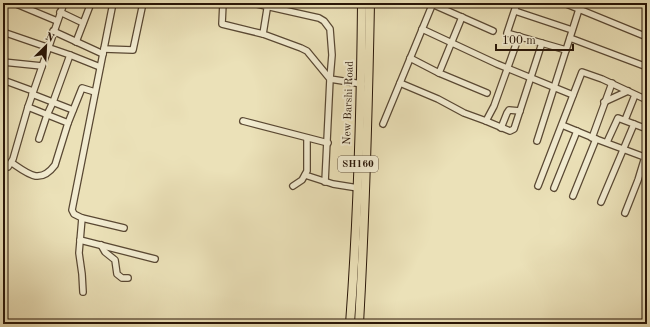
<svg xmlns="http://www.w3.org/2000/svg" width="650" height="327" font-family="'Old Standard TT',serif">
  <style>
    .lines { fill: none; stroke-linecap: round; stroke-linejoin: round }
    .minor-casing { stroke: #594833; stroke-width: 8 }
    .primary-casing { stroke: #281507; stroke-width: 10 }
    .minor { stroke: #f2ecd1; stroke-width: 5.5 }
    .primary { stroke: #ebe1b8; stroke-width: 8 }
    .labels { text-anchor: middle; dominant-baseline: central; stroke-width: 4; stroke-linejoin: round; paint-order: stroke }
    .shield { fill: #f2ecd1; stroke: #655644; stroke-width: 1 }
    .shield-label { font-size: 10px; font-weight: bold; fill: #281507 }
    .street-label { font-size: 11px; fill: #281507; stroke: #f2ecd1 }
  </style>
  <rect width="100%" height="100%" fill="#ebe1b8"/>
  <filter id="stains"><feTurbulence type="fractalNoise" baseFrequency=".005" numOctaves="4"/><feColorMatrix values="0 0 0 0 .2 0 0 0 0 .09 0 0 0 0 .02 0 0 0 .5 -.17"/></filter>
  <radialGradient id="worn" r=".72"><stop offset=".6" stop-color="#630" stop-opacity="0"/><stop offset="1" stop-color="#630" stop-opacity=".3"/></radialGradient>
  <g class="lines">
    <defs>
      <g id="minor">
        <polyline points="14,3 57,21"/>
        <polyline points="223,3 222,24 263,34"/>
        <polyline points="252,3 319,18 324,21 330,29 332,55 330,79 362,84"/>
        <polyline points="268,3 263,34 301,48 307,51 330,79 325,182"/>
        <polyline points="493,3 499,3"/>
        <polyline points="517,3 507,33 566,50"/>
        <polyline points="564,3 647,37"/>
        <polyline points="432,4 493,31"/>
        <polyline points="515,11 572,30"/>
        <polyline points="60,12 83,23"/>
        <polyline points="462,17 439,73 487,93"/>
        <polyline points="422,29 497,64 573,95"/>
        <polyline points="53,31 103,54"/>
        <polyline points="3,32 70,55 100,67"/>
        <polyline points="519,36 494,106 486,121 510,131 514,129 515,126 542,43"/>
        <polyline points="570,38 647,67"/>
        <polyline points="76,42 91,3"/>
        <polyline points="104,49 133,50 143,3"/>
        <polyline points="410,58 439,73"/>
        <polyline points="3,62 42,66"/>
        <polyline points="3,80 33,91"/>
        <polyline points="400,83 438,99 464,113 486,121"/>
        <polyline points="32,94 73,110"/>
        <polyline points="604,102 628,91"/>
        <polyline points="28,107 68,123"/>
        <polyline points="625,120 635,95"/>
        <polyline points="243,121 328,143"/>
        <polyline points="383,124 433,3"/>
        <polyline points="562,125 596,139 573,196"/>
        <polyline points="501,128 507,113 509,110 520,111"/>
        <polyline points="592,138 612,83"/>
        <polyline points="39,139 47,115 53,102 70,55"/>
        <polyline points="596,139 647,158"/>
        <polyline points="537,141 581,3"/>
        <polyline points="607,142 618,118 647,129"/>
        <path d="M12,163C28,174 40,185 55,165L68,123L82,88L95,92"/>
        <polyline points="3,166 8,167 13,159 28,107 64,3"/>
        <polyline points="305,175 333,184 358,188"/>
        <polyline points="293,186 302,180 307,171 307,138"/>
        <polyline points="538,186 582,72 602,79 647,100"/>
        <polyline points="554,188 577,131"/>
        <polyline points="601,202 634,124"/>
        <polyline points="625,213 638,180 645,157"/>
        <polyline points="82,218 124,228"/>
        <polyline points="80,240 155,259"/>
        <polyline points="101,245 105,252 115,260 117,274 122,278 128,278"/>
        <polyline points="83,292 82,274 79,253 82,218 74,214 72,210 113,3"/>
      </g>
      <g id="primary">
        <path d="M350,324C358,217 361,110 362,3"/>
        <path d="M359,324C365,217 368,110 370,3"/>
      </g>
    </defs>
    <use href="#minor" class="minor-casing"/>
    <use href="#primary" class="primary-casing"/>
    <use href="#minor" class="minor"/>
    <use href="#primary" class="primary"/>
  </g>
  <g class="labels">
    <rect class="shield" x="338" y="156" width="40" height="16" rx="3"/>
    <g class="shield-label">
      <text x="358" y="164">SH160</text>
    </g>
    <g class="street-label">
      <text transform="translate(349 103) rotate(-88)">New Barshi Road</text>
    </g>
  </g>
  <rect width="650" height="327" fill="none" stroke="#ebe1b8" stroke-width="16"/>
  <rect x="4" y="4" width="642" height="319" fill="none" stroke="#281507" stroke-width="2"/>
  <rect x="8" y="8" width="634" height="311" fill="none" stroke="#281507"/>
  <g transform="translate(46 46) rotate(24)" stroke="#f2ecd1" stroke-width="3" paint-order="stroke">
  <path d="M0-3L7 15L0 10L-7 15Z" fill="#281507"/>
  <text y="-6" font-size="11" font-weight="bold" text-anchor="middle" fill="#281507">N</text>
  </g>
  <path d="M496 44v6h77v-6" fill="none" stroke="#281507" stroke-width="2"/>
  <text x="502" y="44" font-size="12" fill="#281507" stroke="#f2ecd1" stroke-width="3" paint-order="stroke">100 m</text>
  <rect width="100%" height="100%" filter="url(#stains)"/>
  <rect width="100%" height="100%" fill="url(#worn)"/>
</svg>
